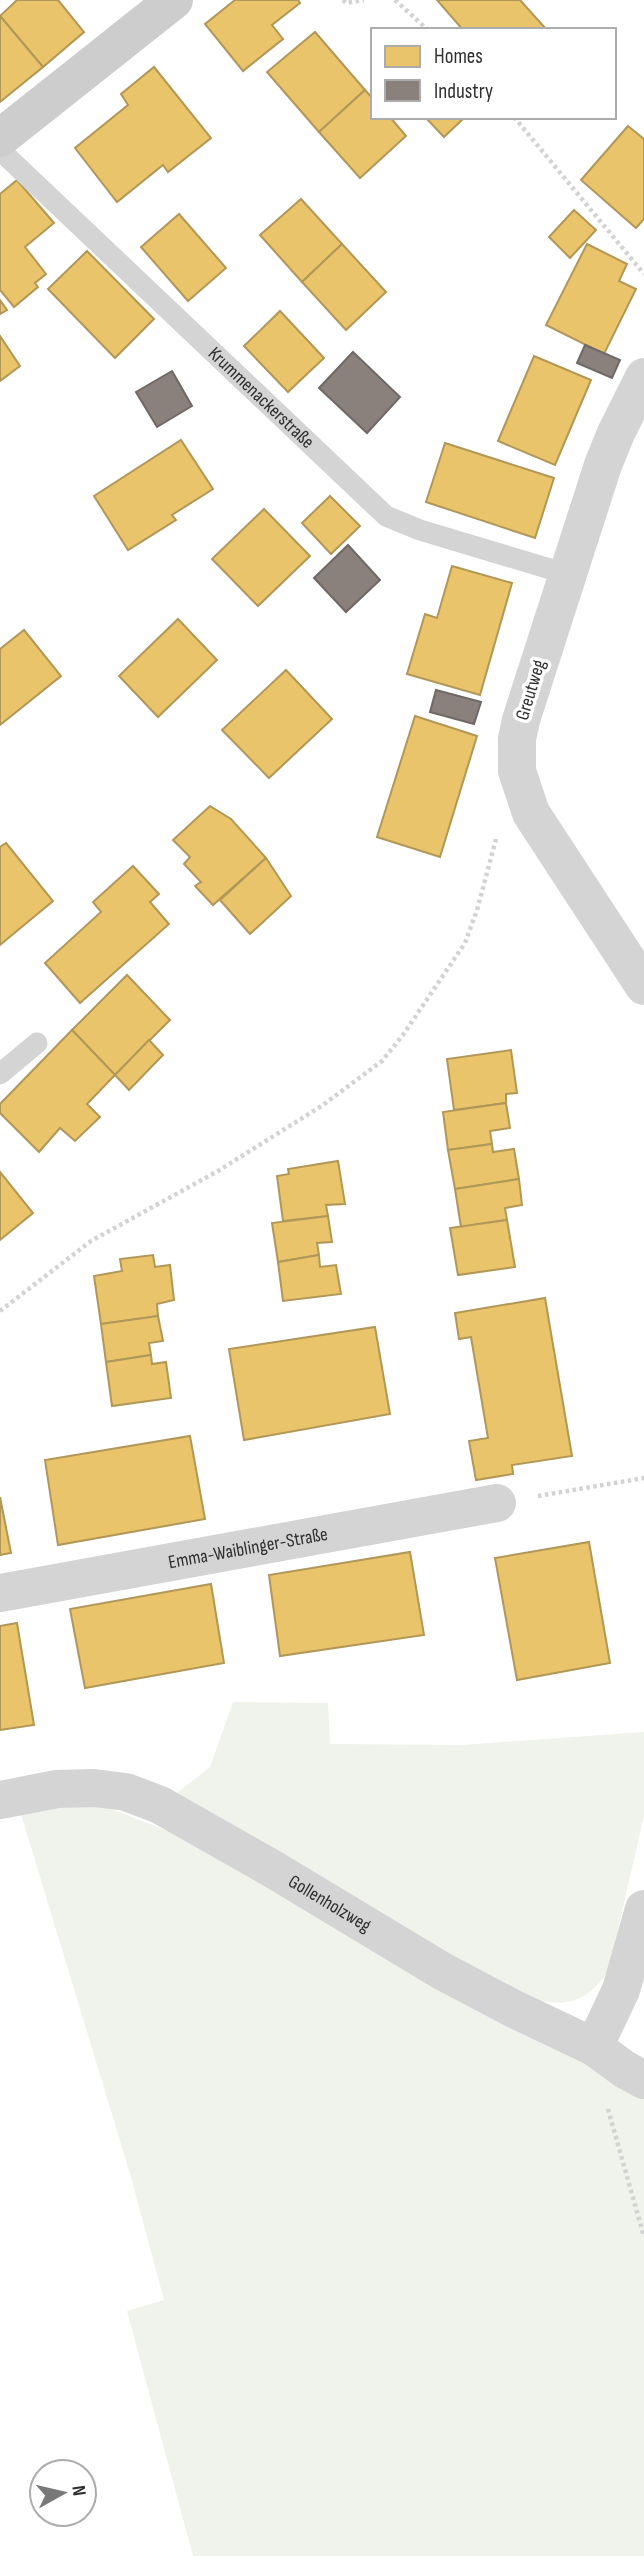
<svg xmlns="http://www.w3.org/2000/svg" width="644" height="2556" font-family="'Sofia Sans Condensed',sans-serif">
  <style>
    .green { fill: #f0f2ec }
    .homes { fill: #e9c46a; stroke: #b19758; stroke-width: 2 }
    .industry { fill: #8a817c; stroke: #6f6865; stroke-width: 2 }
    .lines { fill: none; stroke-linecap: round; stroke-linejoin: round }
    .path { stroke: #d3d3d3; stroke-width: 4.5; stroke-dasharray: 3.5 3.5; stroke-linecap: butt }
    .service { stroke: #d4d4d4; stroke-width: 21 }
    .minor { stroke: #d4d4d4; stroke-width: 38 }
    .secondary { stroke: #cdcdcd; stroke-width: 38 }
    .labels { text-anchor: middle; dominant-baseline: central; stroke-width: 7; stroke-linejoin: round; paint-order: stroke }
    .street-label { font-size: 19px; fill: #2f2f2f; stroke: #fff }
  </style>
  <rect width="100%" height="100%" fill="#fff"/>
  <g class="green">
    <path d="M233,1702L328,1703L330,1744L463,1745L644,1732V1815L609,1969C586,2009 553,2009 514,1992L177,1793L210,1767Z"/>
    <polygon points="103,1806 202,1844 644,2094 644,2556 193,2556 127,2311 164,2300 131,2177 21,1814 48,1808"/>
  </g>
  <g class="homes">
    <polygon points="17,0 58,0 84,32 43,67 0,16"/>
    <polygon points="235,0 298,0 300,3 272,25 283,39 243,71 205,24"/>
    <polygon points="437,0 520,0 547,30 463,30"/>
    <polygon points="0,16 43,67 0,102"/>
    <polygon points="315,32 365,90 319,132 267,72"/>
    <polygon points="154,67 211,138 168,172 163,165 117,202 75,148 128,105 121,94"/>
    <polygon points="365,90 373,99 373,117 390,117 406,136 360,178 319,132"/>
    <polygon points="425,117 465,117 444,137"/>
    <polygon points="628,126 644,139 644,219 636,228 581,180"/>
    <polygon points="17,180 54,223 25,247 46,274 35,283 38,287 14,307 0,290 0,194"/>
    <polygon points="301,199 342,244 302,282 260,235"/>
    <polygon points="574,210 596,230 570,258 549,237"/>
    <polygon points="179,214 226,268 188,301 141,247"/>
    <polygon points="342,244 386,292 346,330 302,282"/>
    <polygon points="587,244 627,264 619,281 636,289 604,354 546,325"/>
    <polygon points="87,251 154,319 115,358 48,289"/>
    <polygon points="0,300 7,310 0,314"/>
    <polygon points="280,311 324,358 288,392 244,346"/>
    <polygon points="0,336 20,366 0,381"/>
    <polygon points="534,356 591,380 555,465 498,441"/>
    <polygon points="181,440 213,489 172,515 176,520 128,550 94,496"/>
    <polygon points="445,443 554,478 535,538 426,502"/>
    <polygon points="330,496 360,526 331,554 302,523"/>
    <polygon points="264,509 310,556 258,606 212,559"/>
    <polygon points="452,566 512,583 480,695 407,674 425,614 437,618"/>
    <polygon points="178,619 217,660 158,717 119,676"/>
    <polygon points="24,630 61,676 0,725 0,649"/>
    <polygon points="286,670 332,719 269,778 222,730"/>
    <polygon points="415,716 477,736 440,857 377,837"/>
    <polygon points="210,806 231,819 266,858 213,905 195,886 201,882 184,864 190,857 173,840"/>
    <polygon points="6,843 53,901 0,945 0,847"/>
    <polygon points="266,858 291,896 250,934 220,900"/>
    <polygon points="133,866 159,894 150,902 169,924 80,1003 45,963 101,912 93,902"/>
    <polygon points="127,975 170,1020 115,1075 72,1030"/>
    <polygon points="72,1030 115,1075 87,1104 100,1117 75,1141 60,1128 39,1152 0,1113 0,1104"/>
    <polygon points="149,1040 163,1055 129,1090 115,1075"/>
    <polygon points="511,1050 517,1093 506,1094 506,1103 454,1110 447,1059"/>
    <polygon points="506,1103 510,1128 490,1131 492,1144 448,1150 443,1112"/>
    <polygon points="492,1144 493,1152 514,1149 519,1179 455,1189 448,1150"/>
    <polygon points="338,1161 345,1204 326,1205 328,1216 283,1221 277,1176 289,1174 288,1169"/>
    <polygon points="0,1172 33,1213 0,1240"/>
    <polygon points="519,1179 522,1205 505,1208 507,1220 461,1227 455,1189"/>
    <polygon points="328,1216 332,1242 317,1243 319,1255 278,1262 272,1223"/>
    <polygon points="507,1220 515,1267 458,1275 450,1228"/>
    <polygon points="153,1255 155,1267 170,1265 174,1300 157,1304 158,1316 101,1324 94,1276 122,1271 120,1259"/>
    <polygon points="319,1255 320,1267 336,1265 341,1294 283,1301 278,1262"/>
    <polygon points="545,1298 572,1456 512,1465 513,1474 476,1480 469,1441 488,1438 471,1337 459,1339 455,1313"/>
    <polygon points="158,1316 163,1341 149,1343 151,1355 106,1362 101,1324"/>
    <polygon points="375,1327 390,1414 244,1440 229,1349"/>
    <polygon points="151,1355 152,1364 166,1362 171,1398 112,1406 106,1362"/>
    <polygon points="190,1436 205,1519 58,1545 45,1460"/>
    <polygon points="0,1497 11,1553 0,1555"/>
    <polygon points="589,1542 610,1663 517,1680 495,1558"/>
    <polygon points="410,1552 424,1635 280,1656 269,1575"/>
    <polygon points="211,1584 224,1663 85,1688 70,1609"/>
    <polygon points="17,1623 34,1725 0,1730 0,1626"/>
  </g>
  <g class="industry">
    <polygon points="585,345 620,360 612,378 577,363"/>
    <polygon points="353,352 400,397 367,433 319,388"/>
    <polygon points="172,371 192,406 157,427 136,392"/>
    <polygon points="348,545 380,580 346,612 314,578"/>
    <polygon points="436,690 481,702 474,724 430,712"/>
  </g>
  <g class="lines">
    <g class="path">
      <polyline points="343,0 346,3 364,0"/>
      <polyline points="395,0 428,30"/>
      <polyline points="514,117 644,274"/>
      <polyline points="0,1311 91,1241 218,1171 323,1105 382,1061 403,1035 465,943 477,910 496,839"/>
      <polyline points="538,1496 644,1478"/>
      <polyline points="608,2109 644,2237"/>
    </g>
    <g class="service">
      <path id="s1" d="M0,150L386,516L420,530L567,574"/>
      <polyline points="0,1074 37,1043"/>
    </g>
    <g class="minor">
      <polyline points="644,377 616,433 603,465 521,720 517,739 517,771 531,813 644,986"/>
      <path id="s2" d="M0,1593L497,1503"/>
      <path id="s3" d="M0,1800L57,1789L94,1788L126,1792L160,1805L271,1868L442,1971L514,2009L594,2047L624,2069L644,2080"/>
      <polyline points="594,2047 621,1990 644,1909"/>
    </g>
    <polyline class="secondary" points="0,138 174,0"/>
  </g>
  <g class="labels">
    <g class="street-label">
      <text stroke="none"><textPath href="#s1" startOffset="360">Krummenackerstraße</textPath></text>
      <text transform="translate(531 690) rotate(-73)">Greutweg</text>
      <text stroke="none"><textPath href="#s2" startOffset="252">Emma-Waiblinger-Straße</textPath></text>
      <text stroke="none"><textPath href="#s3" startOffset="360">Gollenholzweg</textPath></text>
    </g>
  </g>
  <rect x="371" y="28" width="245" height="91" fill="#ffffff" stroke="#acacac" stroke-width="2"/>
  <rect x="385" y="46" width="35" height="21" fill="#e9c46a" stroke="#acacac" stroke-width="2"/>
  <text x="434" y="63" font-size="21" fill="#2f2f2f">Homes</text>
  <rect x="385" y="80" width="35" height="21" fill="#8a817c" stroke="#acacac" stroke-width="2"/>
  <text x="434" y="98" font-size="21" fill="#2f2f2f">Industry</text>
  <g transform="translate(63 2493) rotate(82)"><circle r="33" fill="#ffffff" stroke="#acacac" stroke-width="2"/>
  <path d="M0-5L12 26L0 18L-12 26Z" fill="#787878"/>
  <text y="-10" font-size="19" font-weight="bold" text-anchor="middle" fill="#2f2f2f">N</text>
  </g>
</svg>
